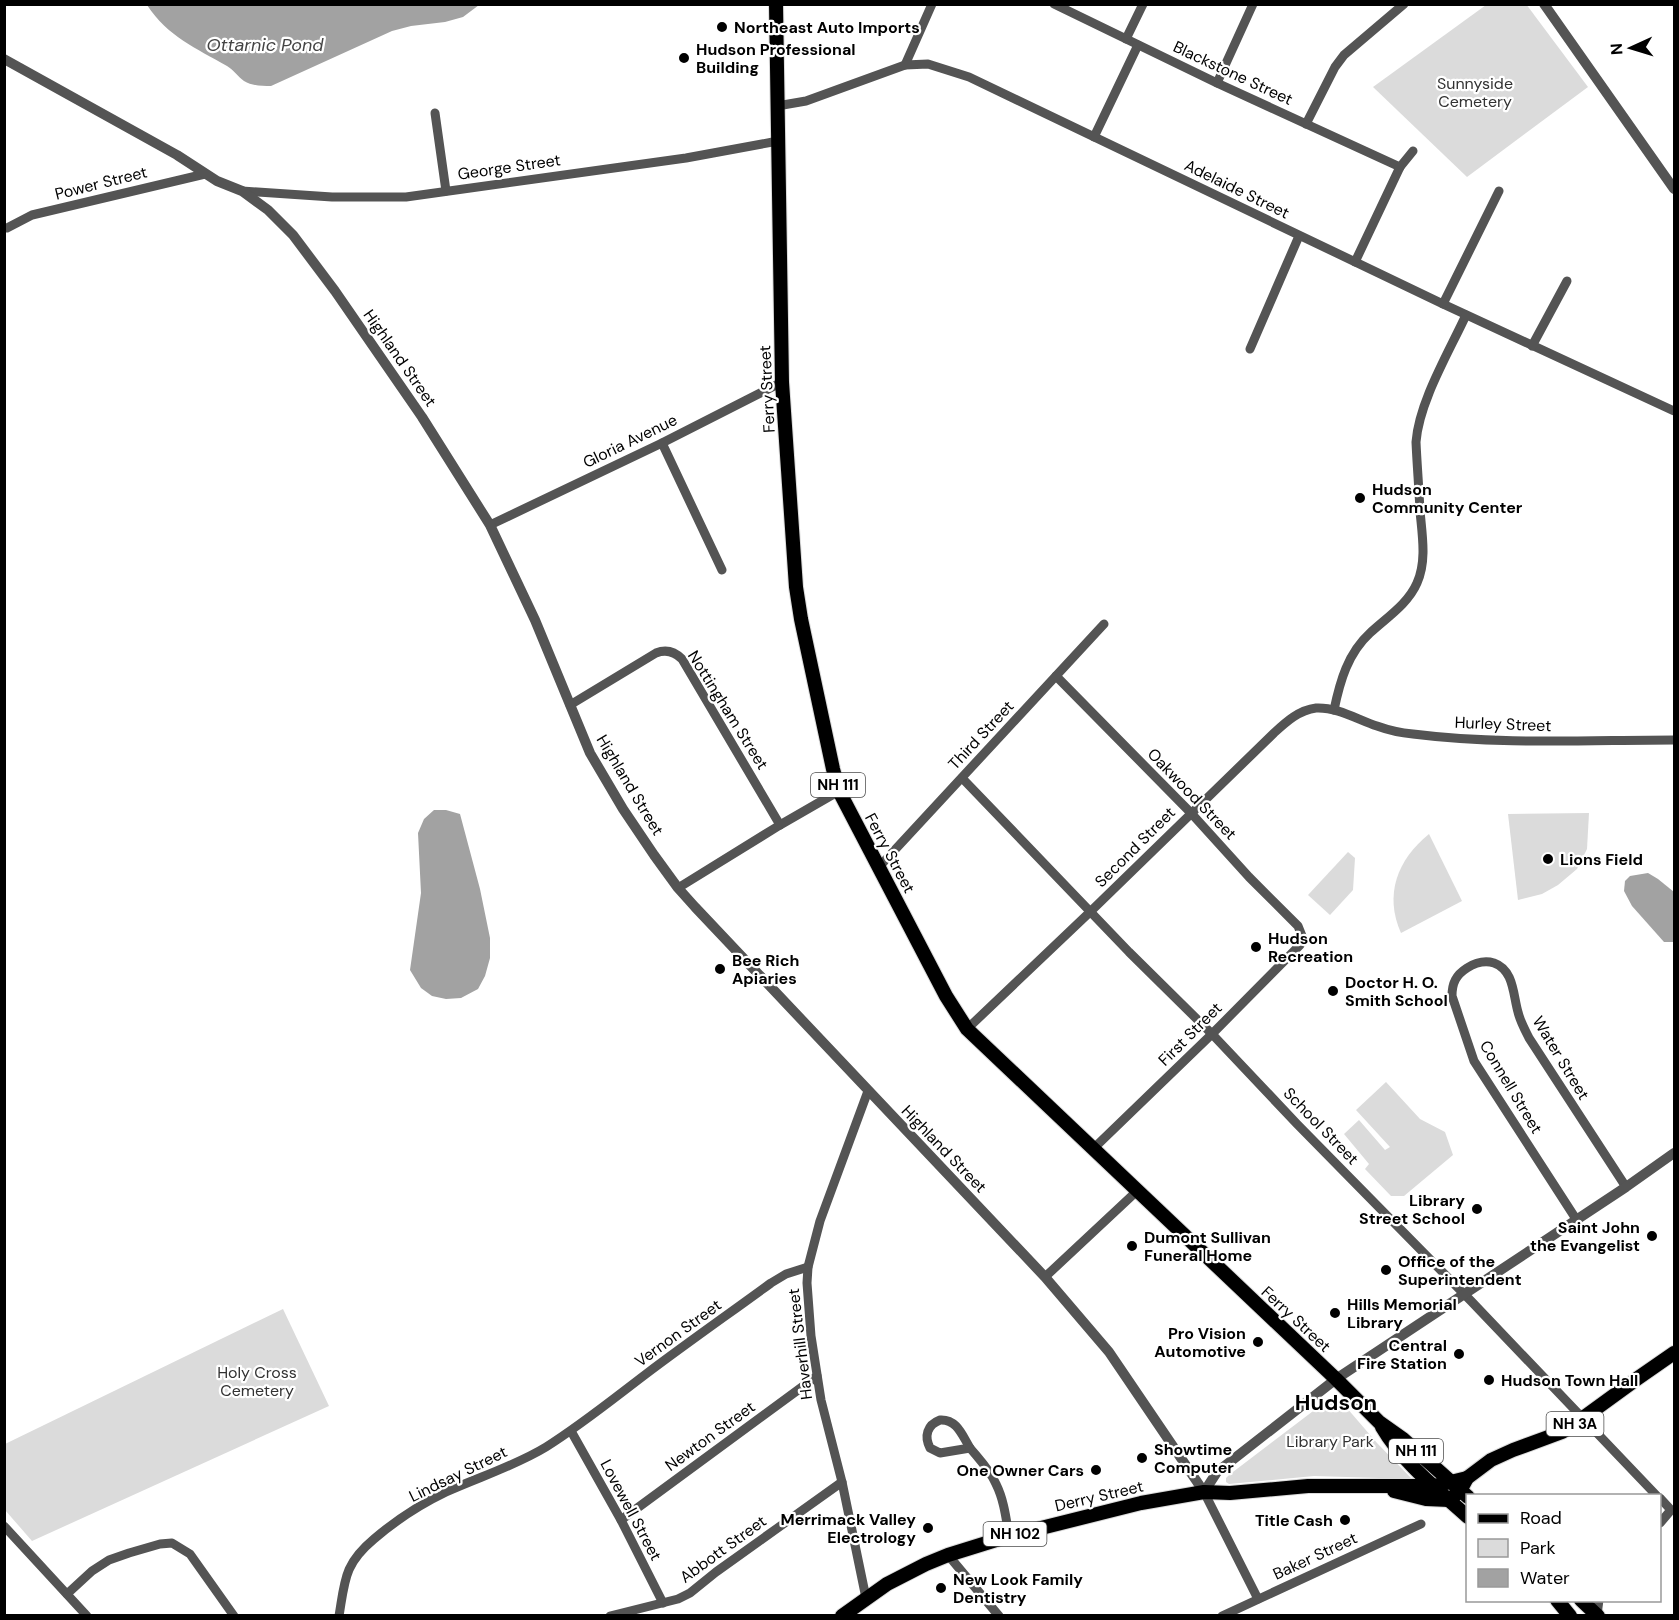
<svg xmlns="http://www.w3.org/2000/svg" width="1679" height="1620" font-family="'DM Sans',sans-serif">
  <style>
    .green { fill: #dbdbdb }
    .water { fill: #a2a2a2 }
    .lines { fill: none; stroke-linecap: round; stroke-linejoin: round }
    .primary-casing { stroke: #dbdbdb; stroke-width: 16 }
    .minor { stroke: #545454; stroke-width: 9 }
    .tertiary { stroke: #545454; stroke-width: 10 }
    .primary { stroke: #000; stroke-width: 14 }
    .poi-dot { fill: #000; stroke: #fff; stroke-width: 2 }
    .labels { text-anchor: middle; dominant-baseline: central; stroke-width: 4.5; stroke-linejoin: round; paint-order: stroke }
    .shield { fill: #fff; stroke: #4c4c4c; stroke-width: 1.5 }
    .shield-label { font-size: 15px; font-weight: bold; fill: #000 }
    .poi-label { font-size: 16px; font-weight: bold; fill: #000; stroke: #fff; text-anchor: start }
    .street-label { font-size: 16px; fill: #000; stroke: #fff }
    .park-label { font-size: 16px; fill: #323232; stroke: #fff }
    .water-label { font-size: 18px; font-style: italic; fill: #434343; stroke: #fff }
    .district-label { font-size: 22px; font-weight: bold; fill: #000; stroke: #fff }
  </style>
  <rect width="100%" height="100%" fill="#fff"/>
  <g class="green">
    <polygon points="1526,4 1588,87 1467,177 1373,87 1486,5"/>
    <polygon points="1589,813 1587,849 1577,869 1558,885 1542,894 1518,900 1508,814"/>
    <path d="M1429,834L1462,901L1401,933C1384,895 1397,860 1429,834Z"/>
    <polygon points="1348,852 1355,858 1353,890 1330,915 1308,895"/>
    <polygon points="1386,1082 1420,1119 1445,1132 1453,1155 1404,1196 1391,1196 1365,1169 1369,1164 1344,1134 1359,1120 1385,1150 1390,1147 1356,1110"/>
    <polygon points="283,1309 329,1406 32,1541 5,1510 5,1444"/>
    <polygon points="1335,1397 1340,1400 1377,1443 1412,1479 1314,1476 1229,1484 1226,1482 1226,1478 1229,1475 1329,1399"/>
  </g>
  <g class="water">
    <path d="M147,5H479L463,17L445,22L411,26L392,31L271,86C262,86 252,86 244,81C238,77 234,70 227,66C196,48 168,37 147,5Z"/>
    <polygon points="434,810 446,810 460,814 480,889 490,938 490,958 485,976 478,989 461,998 446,999 432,996 421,988 410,970 421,893 418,833 424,819"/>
    <polygon points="1648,873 1658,879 1674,892 1674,942 1664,942 1632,906 1624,891 1625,881 1630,876"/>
  </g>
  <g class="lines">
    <defs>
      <g id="primary">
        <polyline points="776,4 782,382 796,587 801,619 833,769 839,791 946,996 967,1029 1336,1379 1379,1422 1403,1439 1468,1497"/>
        <path d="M1382,1427C1403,1463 1437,1489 1468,1517"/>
        <polyline points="1394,1491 1426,1499 1449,1500"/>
        <polyline points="1449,1500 1460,1491 1467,1478 1491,1460 1513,1450 1562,1432 1572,1426 1638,1378 1674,1353"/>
        <polyline points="1557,1600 1570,1616"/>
        <polyline points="1581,1600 1598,1616"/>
        <polyline points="842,1616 887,1584 926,1564 948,1555 1009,1536 1141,1503 1204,1492 1230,1493 1308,1486 1434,1486 1467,1478"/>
      </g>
    </defs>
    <use href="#primary" class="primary-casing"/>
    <g class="minor">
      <polyline points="1054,4 1217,83 1400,167"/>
      <polyline points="1126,39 1143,4"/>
      <polyline points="905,65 932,4"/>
      <polyline points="1217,83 1253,4"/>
      <polyline points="777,106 806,101 905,65 928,64 969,77 1443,304 1674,411"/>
      <polyline points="435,113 446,191"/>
      <polyline points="1306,124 1335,67 1344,55 1404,4"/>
      <polyline points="1094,137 1138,45"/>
      <polyline points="242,191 332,197 406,197 686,158 778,141"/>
      <polyline points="7,228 32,215 205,174"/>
      <polyline points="1355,262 1400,167 1413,151"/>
      <polyline points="1443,304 1499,191"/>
      <polyline points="1532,346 1567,281"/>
      <polyline points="1250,349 1299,236"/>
      <polyline points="662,443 722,570"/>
      <polyline points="490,525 662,443 782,382"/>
      <polyline points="1056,676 1191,813 1249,877 1298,926 1302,936 1300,945 1212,1034 1093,1149"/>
      <path d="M570,705L656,653C666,649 674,651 682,659L780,825"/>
      <path d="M1334,710C1340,681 1348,653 1370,633C1386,618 1408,604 1417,583C1427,561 1422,534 1420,511C1419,488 1417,465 1416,442C1419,402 1449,352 1466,315"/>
      <polyline points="962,778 1129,952 1212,1034 1297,1124 1471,1301 1657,1496"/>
      <polyline points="879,867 1104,624"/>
      <polyline points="678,888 780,825 839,791"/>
      <path d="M967,1029L1090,912L1274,733C1286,722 1299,710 1316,708C1338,707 1358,720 1377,726C1388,730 1402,733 1413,734C1500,745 1588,740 1674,740"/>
      <path d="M1576,1219L1474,1061L1452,996C1452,983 1456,975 1467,968C1475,963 1484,960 1494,963C1514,970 1513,995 1518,1012C1520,1021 1525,1030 1529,1038L1626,1187"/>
      <polyline points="1045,1277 1137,1191"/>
      <path d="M940,1420C957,1419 962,1435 970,1448L940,1453L930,1448C924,1436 927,1425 940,1420Z"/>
      <polyline points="571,1431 621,1520 663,1603"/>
      <path d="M970,1448C979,1459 990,1470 996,1484C1004,1500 1006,1518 1009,1536"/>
      <polyline points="1204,1492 1258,1599"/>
      <polyline points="1660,1498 1671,1510 1660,1523"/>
      <polyline points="621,1520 817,1376"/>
      <polyline points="4,1526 87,1616"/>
      <polyline points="948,1555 999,1616"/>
      <polyline points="67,1594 92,1571 109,1560 129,1553 160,1544 172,1543 190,1554 234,1616"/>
      <polyline points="866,1598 842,1482 821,1400 811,1336 807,1283 808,1267 820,1221 868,1091"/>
      <polyline points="1597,1615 1599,1600"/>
      <path d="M339,1616C345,1580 344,1564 374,1539C395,1521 421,1504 446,1492C479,1477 515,1466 546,1447C581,1425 613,1399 646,1374C687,1343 730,1313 771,1283L786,1274L808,1267"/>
      <polyline points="610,1616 678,1599 690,1593 716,1572 842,1482"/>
      <polyline points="1222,1616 1421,1524"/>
    </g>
    <g class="tertiary">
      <polyline points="1544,4 1674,189"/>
      <polyline points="4,59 177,155 217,181 242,191 268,210 293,235 335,291 422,417 490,525 535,620 590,753 623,809 654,855 678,888 695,907 1045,1277 1109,1352 1204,1492 1217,1472 1336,1379 1626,1187 1674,1153"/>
    </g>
    <use href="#primary" class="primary"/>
  </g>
  <g class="poi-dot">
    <circle cx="722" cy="27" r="6"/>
    <circle cx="684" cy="58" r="6"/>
    <circle cx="1360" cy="498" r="6"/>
    <circle cx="1548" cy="859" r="6"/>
    <circle cx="1256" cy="947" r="6"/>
    <circle cx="720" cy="969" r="6"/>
    <circle cx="1333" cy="991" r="6"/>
    <circle cx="1477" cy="1209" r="6"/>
    <circle cx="1652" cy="1236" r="6"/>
    <circle cx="1132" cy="1246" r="6"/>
    <circle cx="1386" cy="1270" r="6"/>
    <circle cx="1335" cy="1313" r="6"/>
    <circle cx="1258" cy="1342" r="6"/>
    <circle cx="1459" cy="1354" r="6"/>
    <circle cx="1489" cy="1380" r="6"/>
    <circle cx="1142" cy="1458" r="6"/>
    <circle cx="1096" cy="1470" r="6"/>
    <circle cx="1345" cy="1520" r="6"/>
    <circle cx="928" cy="1528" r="6"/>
    <circle cx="941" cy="1588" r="6"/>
  </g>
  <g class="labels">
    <g class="shield">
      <rect x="811" y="773" width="54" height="24" rx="4.5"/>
      <rect x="1546.5" y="1412" width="57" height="24" rx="4.5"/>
      <rect x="1389" y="1439" width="54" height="24" rx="4.5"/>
      <rect x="983.5" y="1522" width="63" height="24" rx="4.5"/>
    </g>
    <g class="shield-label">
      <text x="838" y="785">NH 111</text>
      <text x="1575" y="1424">NH 3A</text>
      <text x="1416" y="1451">NH 111</text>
      <text x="1015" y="1534">NH 102</text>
    </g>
    <g class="poi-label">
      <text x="734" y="27">Northeast Auto Imports</text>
      <text x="696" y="49">Hudson Professional<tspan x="696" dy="18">Building</tspan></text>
      <text x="1372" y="489">Hudson<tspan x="1372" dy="18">Community Center</tspan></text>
      <text x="1560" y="859">Lions Field</text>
      <text x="1268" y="938">Hudson<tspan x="1268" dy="18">Recreation</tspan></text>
      <text x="732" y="960">Bee Rich<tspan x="732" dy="18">Apiaries</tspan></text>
      <text x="1345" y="982">Doctor H. O.<tspan x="1345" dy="18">Smith School</tspan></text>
      <text x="1465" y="1200" text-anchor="end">Library<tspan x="1465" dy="18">Street School</tspan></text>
      <text x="1640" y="1227" text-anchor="end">Saint John<tspan x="1640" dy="18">the Evangelist</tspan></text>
      <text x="1144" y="1237">Dumont Sullivan<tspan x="1144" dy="18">Funeral Home</tspan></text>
      <text x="1398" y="1261">Office of the<tspan x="1398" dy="18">Superintendent</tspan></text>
      <text x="1347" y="1304">Hills Memorial<tspan x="1347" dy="18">Library</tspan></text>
      <text x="1246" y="1333" text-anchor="end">Pro Vision<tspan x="1246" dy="18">Automotive</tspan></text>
      <text x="1447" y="1345" text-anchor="end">Central<tspan x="1447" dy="18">Fire Station</tspan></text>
      <text x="1501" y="1380">Hudson Town Hall</text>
      <text x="1154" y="1449">Showtime<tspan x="1154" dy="18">Computer</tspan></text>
      <text x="1084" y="1470" text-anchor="end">One Owner Cars</text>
      <text x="916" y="1519" text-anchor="end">Merrimack Valley<tspan x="916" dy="18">Electrology</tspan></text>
      <text x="1333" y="1520" text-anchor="end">Title Cash</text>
      <text x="953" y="1579">New Look Family<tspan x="953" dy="18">Dentistry</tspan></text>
    </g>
    <g class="street-label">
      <text transform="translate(1233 73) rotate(25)">Blackstone Street</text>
      <text transform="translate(509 167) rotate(-8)">George Street</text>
      <text transform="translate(101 183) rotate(-14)">Power Street</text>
      <text transform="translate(1237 189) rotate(26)">Adelaide Street</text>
      <text transform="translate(400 358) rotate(55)">Highland Street</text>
      <text transform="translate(767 389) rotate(-93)">Ferry Street</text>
      <text transform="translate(630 441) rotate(-26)">Gloria Avenue</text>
      <text transform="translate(728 710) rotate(58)">Nottingham Street</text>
      <text transform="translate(1503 724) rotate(2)">Hurley Street</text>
      <text transform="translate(981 735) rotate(-47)">Third Street</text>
      <text transform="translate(630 785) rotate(59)">Highland Street</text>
      <text transform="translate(1192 794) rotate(46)">Oakwood Street</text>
      <text transform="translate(1135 847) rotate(-45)">Second Street</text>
      <text transform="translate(890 853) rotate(62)">Ferry Street</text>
      <text transform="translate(1190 1034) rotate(-45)">First Street</text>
      <text transform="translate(1561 1058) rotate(59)">Water Street</text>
      <text transform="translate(1511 1087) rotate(59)">Connell Street</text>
      <text transform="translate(1321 1126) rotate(46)">School Street</text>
      <text transform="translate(944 1149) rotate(46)">Highland Street</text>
      <text transform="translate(1296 1319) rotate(43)">Ferry Street</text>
      <text transform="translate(678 1333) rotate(-36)">Vernon Street</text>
      <text transform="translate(800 1344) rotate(-97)">Haverhill Street</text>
      <text transform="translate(710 1436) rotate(-36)">Newton Street</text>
      <text transform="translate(458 1474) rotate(-26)">Lindsay Street</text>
      <text transform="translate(1099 1496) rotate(-13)">Derry Street</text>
      <text transform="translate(631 1510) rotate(62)">Lovewell Street</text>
      <text transform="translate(723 1549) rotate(-36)">Abbott Street</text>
      <text transform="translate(1315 1556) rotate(-25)">Baker Street</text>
    </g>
    <g class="park-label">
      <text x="1475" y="83">Sunnyside<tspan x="1475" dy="18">Cemetery</tspan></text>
      <text x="257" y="1372">Holy Cross<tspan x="257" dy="18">Cemetery</tspan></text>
      <text x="1330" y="1441">Library Park</text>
    </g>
    <g class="water-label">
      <text x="265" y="45">Ottarnic Pond</text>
    </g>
    <g class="district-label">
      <text x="1336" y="1402">Hudson</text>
    </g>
  </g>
  <rect width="1679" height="1620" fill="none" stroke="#000000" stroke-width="12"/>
  <rect x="1466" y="1494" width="195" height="108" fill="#ffffff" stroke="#999999" stroke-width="1.5"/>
  <rect x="1478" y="1514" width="30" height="9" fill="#000000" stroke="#999999" stroke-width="1.5"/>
  <text x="1520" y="1524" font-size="18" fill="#000000">Road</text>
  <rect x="1478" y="1539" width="30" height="18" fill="#dbdbdb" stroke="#999999" stroke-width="1.5"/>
  <text x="1520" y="1554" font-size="18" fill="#000000">Park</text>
  <rect x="1478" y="1569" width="30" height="18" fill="#a2a2a2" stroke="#999999" stroke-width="1.5"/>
  <text x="1520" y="1584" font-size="18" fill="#000000">Water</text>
  <g transform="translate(1631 48) rotate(266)" stroke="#ffffff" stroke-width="4.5" paint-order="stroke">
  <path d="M0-4.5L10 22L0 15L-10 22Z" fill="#000000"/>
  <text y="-9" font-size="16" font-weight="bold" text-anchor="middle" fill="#000000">N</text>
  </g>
</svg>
